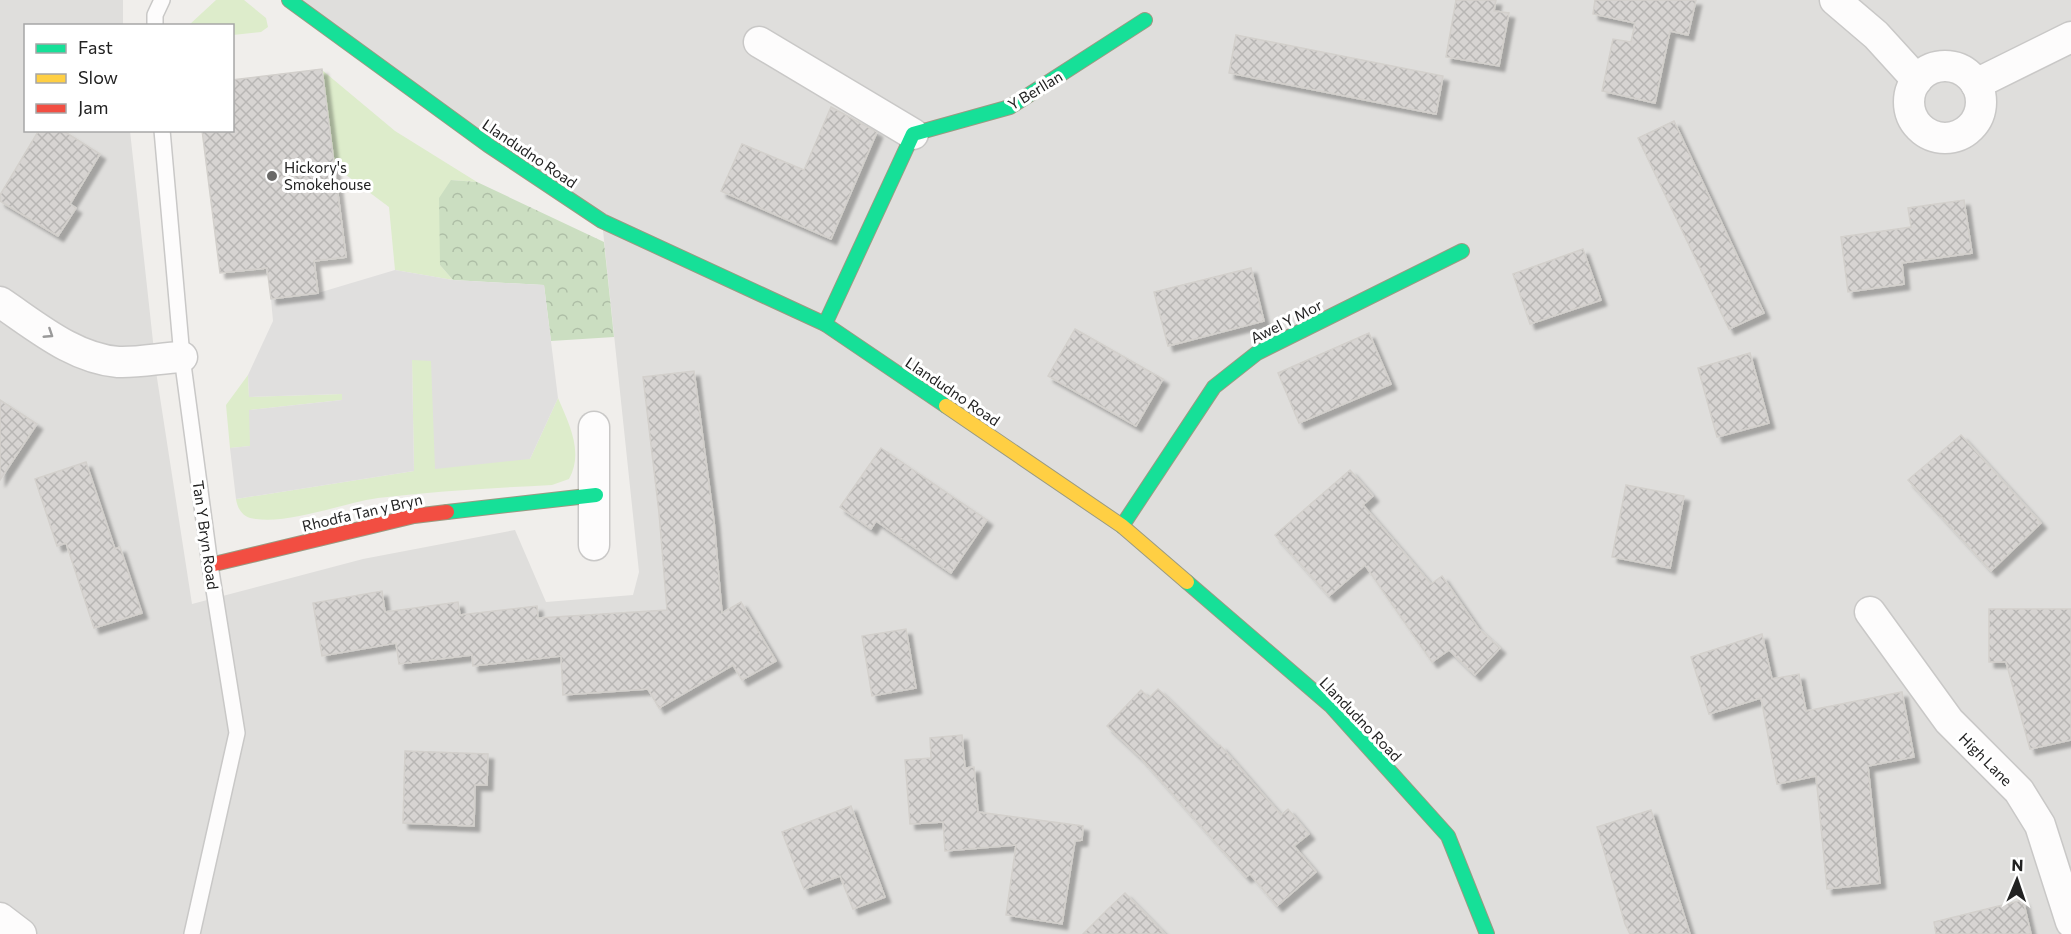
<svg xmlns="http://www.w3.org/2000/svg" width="2071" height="934" font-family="Commissioner,sans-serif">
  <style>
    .residential { fill: #dfdedc }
    .grass { fill: #ddeccb }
    .forest { fill: url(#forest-crowns) }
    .parking { fill: #e0dfde }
    .building { fill: url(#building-cross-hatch); stroke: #d3d0cc; stroke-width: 1.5; filter: url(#shadow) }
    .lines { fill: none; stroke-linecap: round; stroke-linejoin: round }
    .lane-casing { stroke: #c9c8c7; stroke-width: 18 }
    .street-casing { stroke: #c9c8c7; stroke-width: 33 }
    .fast-casing { stroke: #999a82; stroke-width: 16 }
    .slow-casing { stroke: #999a82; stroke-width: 16 }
    .jam-casing { stroke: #999a82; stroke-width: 16 }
    .lane { stroke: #fdfcfc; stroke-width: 15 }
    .street { stroke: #fdfcfc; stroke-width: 30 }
    .fast { stroke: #16e098; stroke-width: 14 }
    .slow { stroke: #ffcf43; stroke-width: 14 }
    .jam { stroke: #f24e42; stroke-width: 14 }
    .oneway { stroke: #9a9a9a }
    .poi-dot { fill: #6a6968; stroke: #fff; stroke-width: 2 }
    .labels { text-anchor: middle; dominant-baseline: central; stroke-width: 6; stroke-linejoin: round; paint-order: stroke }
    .street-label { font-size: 15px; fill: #222; stroke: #fff }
    .poi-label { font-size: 15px; fill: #222; stroke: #fff; text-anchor: start }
  </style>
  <defs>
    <pattern id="forest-crowns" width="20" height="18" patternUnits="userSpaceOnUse" patternTransform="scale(1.5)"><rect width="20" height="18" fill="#cbdec1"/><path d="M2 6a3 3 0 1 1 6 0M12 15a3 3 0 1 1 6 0" fill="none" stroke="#aebea6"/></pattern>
    <pattern id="building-cross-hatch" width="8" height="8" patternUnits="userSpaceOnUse" patternTransform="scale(1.5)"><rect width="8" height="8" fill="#d7d4d2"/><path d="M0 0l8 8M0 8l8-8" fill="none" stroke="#b8b6b4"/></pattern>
    <filter id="shadow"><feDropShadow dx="5.5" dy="5.5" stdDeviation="1.5" flood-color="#0004"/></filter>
  </defs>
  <rect width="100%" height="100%" fill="#f0eeeb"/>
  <polygon class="residential" points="0,0 123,0 123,25 26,26 26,130 130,131 157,378 192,604 363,559 515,530 546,602 633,595 639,572 602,221 289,0 2071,0 2071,934 0,934"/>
  <g class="grass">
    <polygon points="216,0 244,0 266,18 268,27 261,32 233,35 232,26 189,25"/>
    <polygon points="322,70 395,131 477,182 452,180 440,265 453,280 395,270 389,207 334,166"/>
    <path d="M412,360H431L530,459L558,398C569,424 584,452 569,479L552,485C494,488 436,491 378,498C343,503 290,524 256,519C244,518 238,511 236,499L414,471Z"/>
    <polygon points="248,375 249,397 342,394 342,400 250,410 251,446 230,448 226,405"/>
  </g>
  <polygon class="forest" points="451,180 477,182 604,242 614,337 551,341 544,285 453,280 440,265 439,198"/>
  <polygon class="parking" points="395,270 453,280 544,285 558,398 530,459 435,469 431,361 412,360 414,471 236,499 230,448 250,446 249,410 342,400 342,394 249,397 248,375 273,321 271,299 318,293"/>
  <g class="building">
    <polygon points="1456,0 1496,0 1494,11 1509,13 1499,66 1446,57"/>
    <polygon points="1595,0 1696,0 1688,35 1670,31 1655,103 1602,91 1613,39 1631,42 1635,23 1593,14"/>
    <polygon points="1236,35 1443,76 1436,114 1229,73"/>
    <polygon points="322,69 346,257 314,261 318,293 271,299 267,268 220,273 202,130 232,130 232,80"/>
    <polygon points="831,107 877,132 831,239 721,191 742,144 804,170"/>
    <polygon points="1674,121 1764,313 1729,329 1638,138"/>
    <polygon points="39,130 62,130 100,154 70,204 76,208 58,236 0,201 0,195"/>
    <polygon points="1964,200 1972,253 1902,263 1904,284 1848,292 1841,237 1911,227 1908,208"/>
    <polygon points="1583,249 1601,300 1530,324 1513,274"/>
    <polygon points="1251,268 1264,321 1168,346 1154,292"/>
    <polygon points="1075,329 1163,379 1136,426 1048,376"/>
    <polygon points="1369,333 1391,384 1299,423 1278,373"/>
    <polygon points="1750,353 1769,423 1717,437 1698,368"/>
    <polygon points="694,371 714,521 722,613 741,602 776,661 742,680 733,665 659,708 648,689 563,695 561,656 473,666 472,655 399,664 396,643 322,656 313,603 382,591 385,612 458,602 460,615 537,606 538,618 667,610 659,513 643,377"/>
    <polygon points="0,400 37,424 0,480"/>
    <polygon points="1961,435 2041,523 1991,571 1908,480"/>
    <polygon points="881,448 987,520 951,573 876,521 871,529 840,507"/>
    <polygon points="86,462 115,549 120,547 142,613 94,628 66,543 57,546 35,479"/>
    <polygon points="1350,470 1373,496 1363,505 1431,584 1442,576 1478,628 1500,648 1475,675 1449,650 1432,662 1365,565 1329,596 1275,535"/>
    <polygon points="1626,485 1684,496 1670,568 1612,557"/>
    <polygon points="1989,609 2071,609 2071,740 2030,749 2006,662 1989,662"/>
    <polygon points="906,629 916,688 872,696 862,636"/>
    <polygon points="1762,634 1772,679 1799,674 1806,711 1902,692 1914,757 1868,766 1880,883 1827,889 1816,776 1777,784 1761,698 1709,714 1691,657"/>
    <polygon points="1158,689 1218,747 1220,745 1281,815 1288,809 1309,834 1294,846 1316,872 1277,906 1250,874 1246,877 1141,758 1107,726 1141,690 1149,698"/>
    <polygon points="962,735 965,768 974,767 978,812 1083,826 1082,840 1075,841 1062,924 1006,915 1016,845 945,851 943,822 910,824 905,760 931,758 930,738"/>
    <polygon points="405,751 488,754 487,785 475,785 474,826 403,823"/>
    <polygon points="851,806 885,897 853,909 840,876 804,889 782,832"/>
    <polygon points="1651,810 1690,934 1630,934 1625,924 1597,827"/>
    <polygon points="1125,893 1165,934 1083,934 1110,907"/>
    <polygon points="2023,900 2031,934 1936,934 1934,922"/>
  </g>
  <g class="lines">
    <defs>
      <g id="lane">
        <polyline points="155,26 155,15 162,0"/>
        <polyline points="162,130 182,357 210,565 237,733 192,934"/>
      </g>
      <g id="street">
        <polyline points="1835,0 1876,35 1917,80"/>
        <polyline points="759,42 913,134"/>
        <circle cx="1945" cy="102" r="36"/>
        <polyline points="1976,84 2071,37"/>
        <path d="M0,302C36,326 73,358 118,362C138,363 161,358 182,357"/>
        <polyline points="594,545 594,427"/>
        <polyline points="1870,612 1949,721 2019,791 2040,825 2071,922"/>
        <polyline points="0,918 21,934"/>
      </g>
      <g id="fast">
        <polyline points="289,0 488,145 602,221 825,324 946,406"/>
        <polyline points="825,324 913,134 1010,107 1145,20"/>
        <polyline points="447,512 596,495"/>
        <polyline points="1122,526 1214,387 1257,353 1462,251"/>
        <polyline points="1187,582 1331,706 1448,836 1487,934"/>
      </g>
      <polyline id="slow" points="946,406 1122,526 1187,582"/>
      <polyline id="jam" points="210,565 414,516 447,512"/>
    </defs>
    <use href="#lane" class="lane-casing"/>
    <use href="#street" class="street-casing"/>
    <use href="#fast" class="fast-casing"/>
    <use href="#slow" class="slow-casing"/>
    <use href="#jam" class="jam-casing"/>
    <use href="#lane" class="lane"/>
    <use href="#street" class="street"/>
    <use href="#fast" class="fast"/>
    <use href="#slow" class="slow"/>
    <use href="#jam" class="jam"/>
  </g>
  <defs><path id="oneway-chevron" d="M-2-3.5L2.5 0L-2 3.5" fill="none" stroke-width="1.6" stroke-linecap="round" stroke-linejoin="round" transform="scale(1.5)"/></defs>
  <use class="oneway" href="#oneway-chevron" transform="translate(49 334) rotate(33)"/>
  <circle class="poi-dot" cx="272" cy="176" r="6"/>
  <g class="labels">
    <g class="street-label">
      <text transform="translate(1035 90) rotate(-31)">Y Berllan</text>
      <text transform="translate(530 153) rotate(34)">Llandudno Road</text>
      <text transform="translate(1286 321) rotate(-27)">Awel Y Mor</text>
      <text transform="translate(953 391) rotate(34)">Llandudno Road</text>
      <text transform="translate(362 512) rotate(-13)">Rhodfa Tan y Bryn</text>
      <text transform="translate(206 535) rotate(82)">Tan Y Bryn Road</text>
      <text transform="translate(1361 719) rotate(46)">Llandudno Road</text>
      <text transform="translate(1986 759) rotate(45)">High Lane</text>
    </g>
    <g class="poi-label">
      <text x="284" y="167">Hickory's<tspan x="284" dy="17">Smokehouse</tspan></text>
    </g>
  </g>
  <rect x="24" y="24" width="210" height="108" fill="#ffffff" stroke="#a7a7a7" stroke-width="1.5"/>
  <rect x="36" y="44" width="30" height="9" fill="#16e098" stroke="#a7a7a7" stroke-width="1.5"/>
  <text x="78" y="54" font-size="18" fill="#222222">Fast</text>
  <rect x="36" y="74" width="30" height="9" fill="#ffcf43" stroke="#a7a7a7" stroke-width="1.5"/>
  <text x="78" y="84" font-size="18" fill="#222222">Slow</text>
  <rect x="36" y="104" width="30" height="9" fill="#f24e42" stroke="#a7a7a7" stroke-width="1.5"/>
  <text x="78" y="114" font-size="18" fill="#222222">Jam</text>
  <g transform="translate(2017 880) rotate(2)" stroke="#ffffff" stroke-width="4.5" paint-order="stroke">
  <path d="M0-4.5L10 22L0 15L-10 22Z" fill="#222222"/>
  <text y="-9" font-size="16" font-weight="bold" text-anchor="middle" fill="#222222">N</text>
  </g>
</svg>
